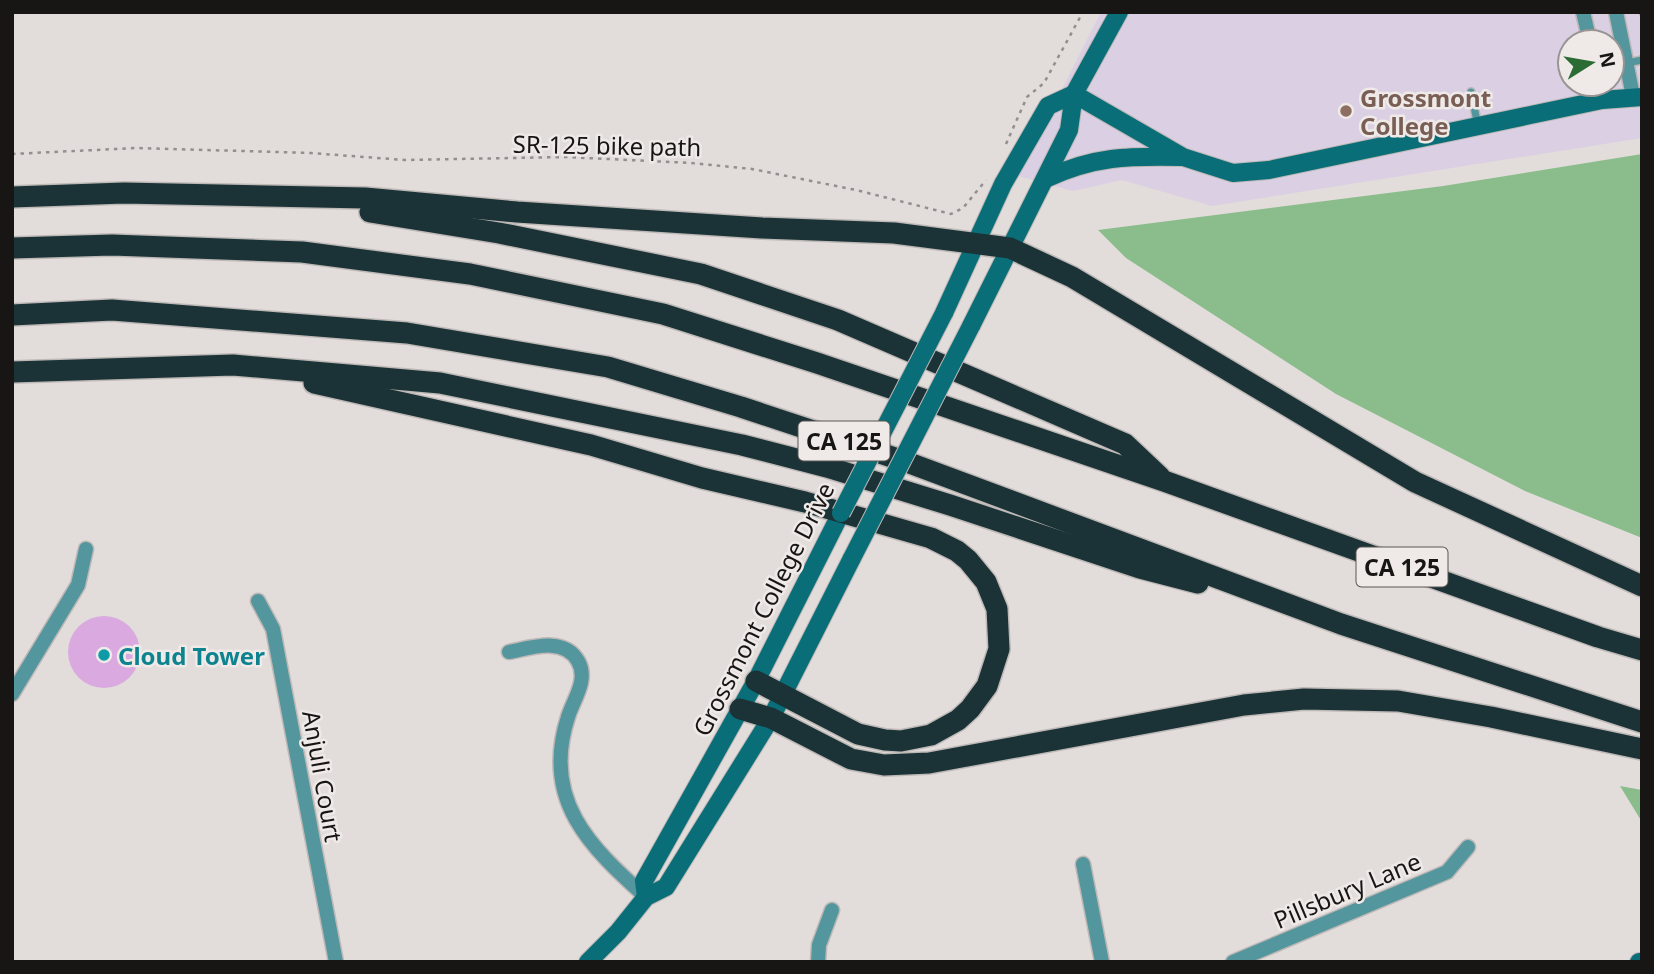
<svg xmlns="http://www.w3.org/2000/svg" width="1654" height="974" font-family="'Noto Sans',sans-serif">
  <style>
    .education { fill: #dbcfe3; fill-rule: evenodd }
    .green { fill: #8bbd8c }
    .building { fill: #daa9df }
    .lines { fill: none; stroke-linecap: round; stroke-linejoin: round }
    .lane-casing { stroke: #beb9b7; stroke-width: 10 }
    .street-casing { stroke: #beb9b7; stroke-width: 17 }
    .secondary-casing { stroke: #beb9b7; stroke-width: 20 }
    .highway-casing { stroke: #beb9b7; stroke-width: 24 }
    .path { stroke: #938f8e; stroke-width: 2.5; stroke-dasharray: 3.5 5; stroke-linecap: butt }
    .lane { stroke: #54969e; stroke-width: 7 }
    .street { stroke: #54969e; stroke-width: 14 }
    .secondary { stroke: #0a6e78; stroke-width: 18 }
    .highway { stroke: #1b3336; stroke-width: 21 }
    .secondary-bridge-casing { stroke: #beb9b7; stroke-width: 20; stroke-linecap: butt }
    .secondary-bridge { stroke: #0a6e78; stroke-width: 18 }
    .education-dot { fill: #8d6e63; stroke: #efeae8; stroke-width: 2.5 }
    .culture-dot { fill: #0f9aa8; stroke: #efeae8; stroke-width: 2.5 }
    .labels { text-anchor: middle; dominant-baseline: central; stroke-width: 5; stroke-linejoin: round; paint-order: stroke }
    .shield { fill: #efeae8; stroke: #585654; stroke-width: 2 }
    .shield-label { font-size: 23px; font-weight: bold; fill: #181615 }
    .education-label { font-size: 24px; font-weight: bold; fill: #785e54; stroke: #efeae8; text-anchor: start }
    .street-label { font-size: 24px; fill: #181615; stroke: #efeae8 }
    .culture-label { font-size: 24px; font-weight: bold; fill: #0d838f; stroke: #efeae8; text-anchor: start }
  </style>
  <rect width="100%" height="100%" fill="#e2dddb"/>
  <path class="education" d="M1101,12H1642V138L1212,206L1122,180L1073,191L1018,176ZM1570,42H1612V84H1570Z"/>
  <g class="green">
    <polygon points="1642,154 1642,538 1525,491 1336,394 1126,258 1098,230 1443,186"/>
    <polygon points="1620,786 1642,790 1642,822"/>
  </g>
  <circle class="building" cx="104" cy="652" r="36"/>
  <g class="lines">
    <defs>
      <g id="lane">
        <polyline points="1627,63 1642,60"/>
        <polyline points="1471,92 1478,126"/>
      </g>
      <g id="street">
        <polyline points="1583,12 1590,42"/>
        <polyline points="1616,12 1633,96"/>
        <polyline points="1599,84 1602,100"/>
        <polyline points="258,601 273,629 336,962"/>
        <path d="M509,652C530,648 564,636 578,661C589,680 573,700 568,717C541,800 590,847 646,897"/>
        <polyline points="12,694 78,585 86,549"/>
        <polyline points="1083,864 1102,962"/>
        <polyline points="818,962 819,945 832,910"/>
        <polyline points="1233,962 1447,872 1468,847"/>
      </g>
      <g id="secondary">
        <polyline points="1074,94 1183,157 1233,173 1269,170 1602,100 1642,97"/>
        <path d="M1045,179C1094,156 1128,156 1181,157"/>
        <polyline points="944,313 1003,184 1048,106 1074,94"/>
        <polyline points="971,326 1069,130 1074,94 1119,12"/>
        <polyline points="646,897 644,881 756,681 841,513"/>
        <polyline points="588,962 618,932 646,897 666,887 771,718 852,558"/>
        <polyline points="1639,962 1642,962"/>
      </g>
      <g id="highway">
        <polyline points="12,197 124,193 365,198 517,212 762,228 894,233 1010,248 1072,277 1415,482 1642,586"/>
        <polyline points="370,212 499,233 701,274 838,320 1125,444 1160,477"/>
        <polyline points="12,248 112,245 302,252 470,274 663,314 817,363 1164,481 1598,637 1642,650"/>
        <polyline points="12,315 112,310 407,333 608,367 741,407 904,461 1341,624 1642,722"/>
        <polyline points="12,372 233,365 440,383 742,445 827,467 950,505 1140,568 1198,583"/>
        <polyline points="314,383 591,445 702,478 805,502 931,538 957,551 968,560 986,582 997,609 999,649 987,686 970,709 958,720 931,735 901,741 885,740 858,734 756,681"/>
        <polyline points="740,709 771,718 851,759 884,765 929,763 1244,705 1304,699 1398,701 1491,717 1642,749"/>
      </g>
    </defs>
    <use href="#lane" class="lane-casing"/>
    <use href="#street" class="street-casing"/>
    <use href="#secondary" class="secondary-casing"/>
    <use href="#highway" class="highway-casing"/>
    <g class="path">
      <polyline points="1640,12 1642,19"/>
      <polyline points="1006,144 1027,97 1044,83 1083,12"/>
      <polyline points="12,154 136,148 311,153 405,160 566,157 691,163 752,169 856,190 951,214 963,208 986,180"/>
    </g>
    <use href="#lane" class="lane"/>
    <use href="#street" class="street"/>
    <use href="#secondary" class="secondary"/>
    <use href="#highway" class="highway"/>
    <defs>
      <g id="secondary-bridge">
        <polyline points="841,513 944,313"/>
        <polyline points="852,558 971,326"/>
      </g>
    </defs>
    <use href="#secondary-bridge" class="secondary-bridge-casing"/>
    <use href="#secondary-bridge" class="secondary-bridge"/>
  </g>
  <circle class="education-dot" cx="1346" cy="111" r="7"/>
  <circle class="culture-dot" cx="104" cy="655" r="7"/>
  <g class="labels">
    <g class="shield">
      <rect x="798.5" y="421.5" width="91" height="39" rx="5"/>
      <rect x="1356.5" y="547.5" width="91" height="39" rx="5"/>
    </g>
    <g class="shield-label">
      <text x="844" y="441">CA 125</text>
      <text x="1402" y="567">CA 125</text>
    </g>
    <g class="education-label">
      <text x="1360" y="97">Grossmont<tspan x="1360" dy="28">College</tspan></text>
    </g>
    <g class="street-label">
      <text transform="translate(607 145) rotate(1)">SR-125 bike path</text>
      <text transform="translate(763 609) rotate(-63)">Grossmont College Drive</text>
      <text transform="translate(323 776) rotate(80)">Anjuli Court</text>
      <text transform="translate(1347 890) rotate(-23)">Pillsbury Lane</text>
    </g>
    <g class="culture-label">
      <text x="118" y="655">Cloud Tower</text>
    </g>
  </g>
  <rect width="1654" height="974" fill="none" stroke="#181615" stroke-width="28"/>
  <g transform="translate(1591 63) rotate(79)"><circle r="33" fill="#efeae8" stroke="#999594" stroke-width="2"/>
  <path d="M0-5L12 26L0 18L-12 26Z" fill="#2b6c35"/>
  <text y="-10" font-size="19" font-weight="bold" text-anchor="middle" fill="#181615">N</text>
  </g>
</svg>
